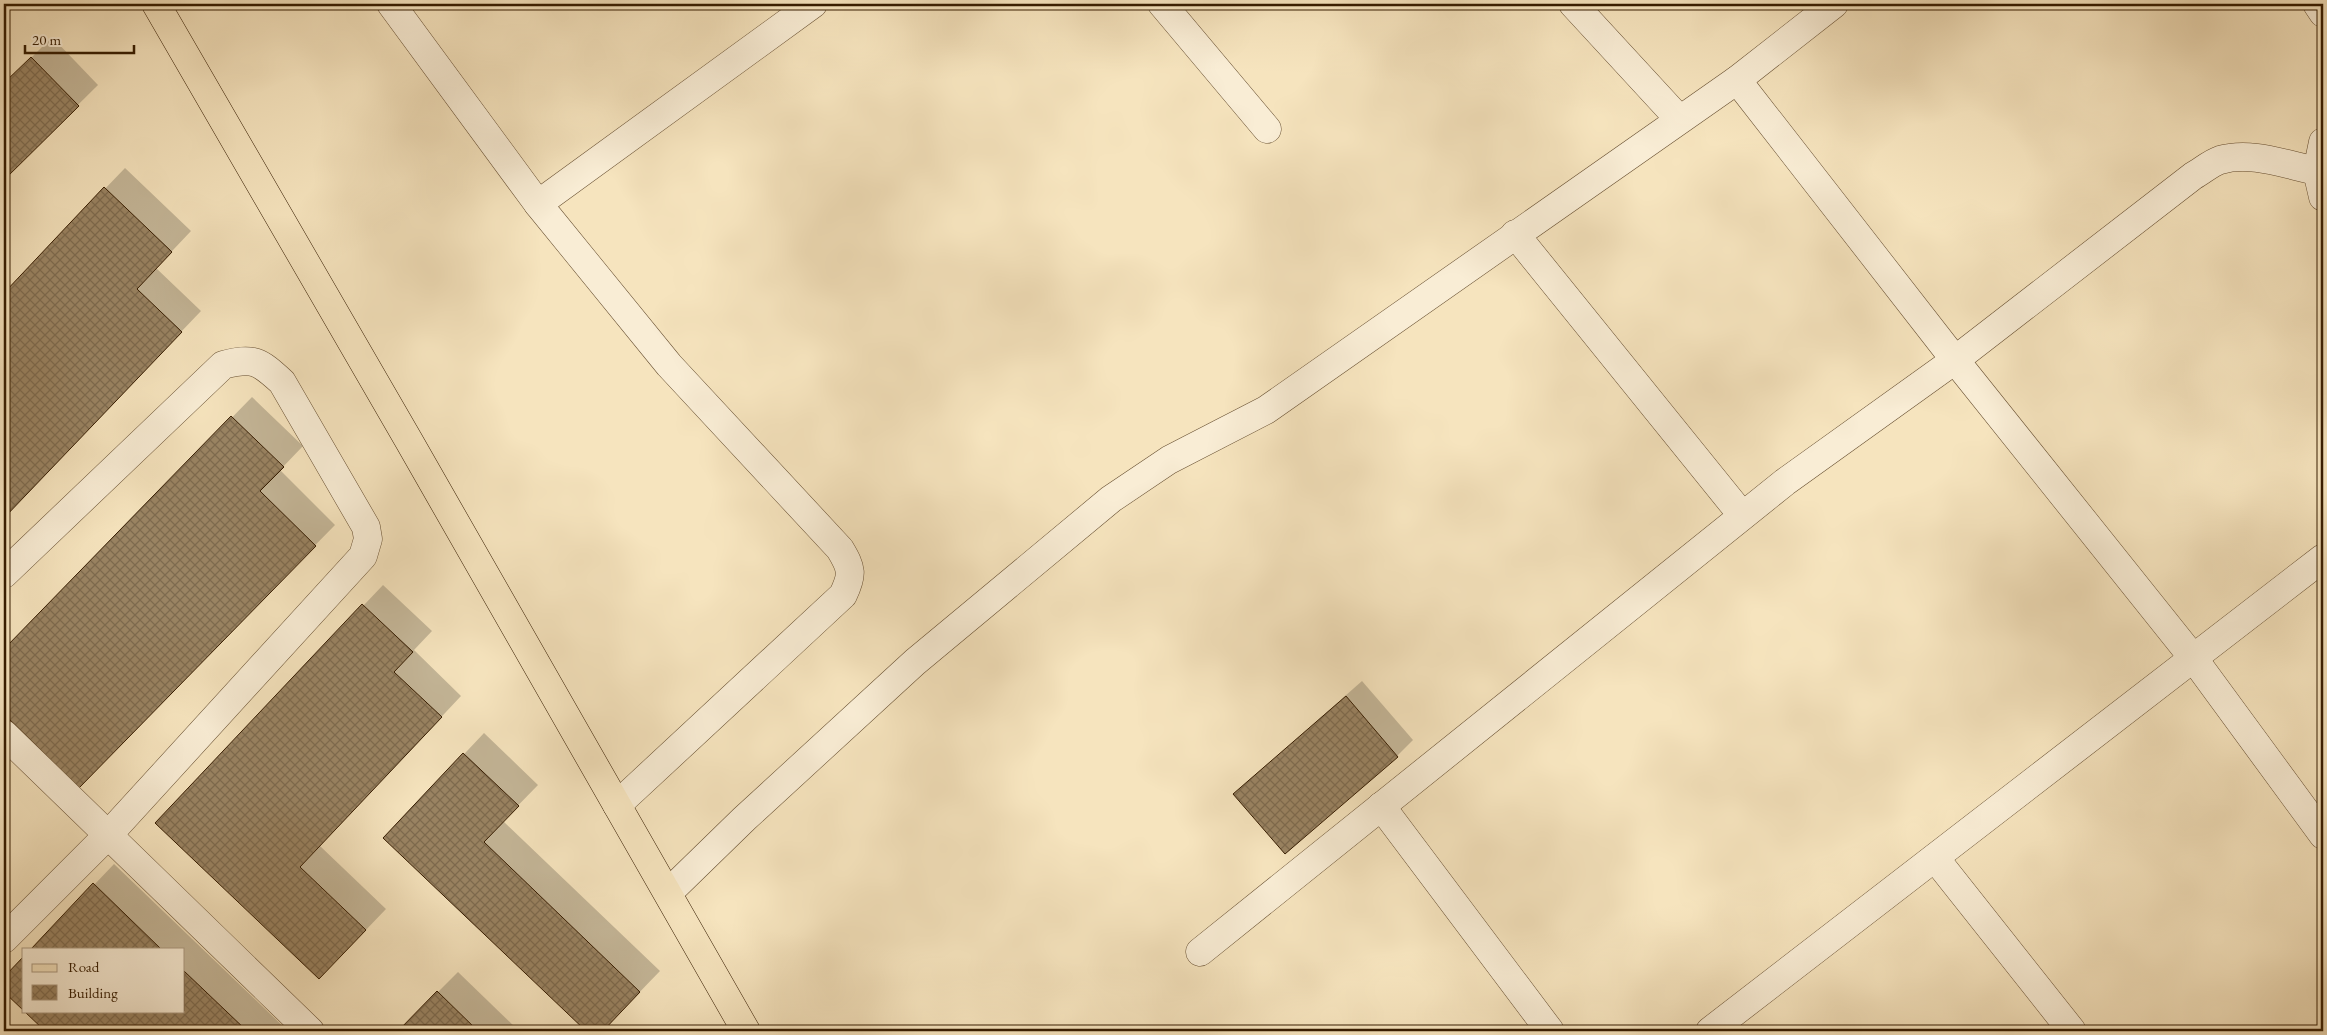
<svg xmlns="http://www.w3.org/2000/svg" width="2327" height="1035" font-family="'EB Garamond',serif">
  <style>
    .shadow { fill: #0003 }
    .building { fill: url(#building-cross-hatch); stroke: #361c00 }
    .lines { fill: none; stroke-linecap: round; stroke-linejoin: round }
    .minor-casing { stroke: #664e30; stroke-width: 29 }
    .major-casing { stroke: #361c00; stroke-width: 29 }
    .minor { stroke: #f9edd5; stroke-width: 28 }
    .major { stroke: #f6e4be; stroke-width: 28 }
  </style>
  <defs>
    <pattern id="building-cross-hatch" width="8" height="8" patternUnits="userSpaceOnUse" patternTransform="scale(1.25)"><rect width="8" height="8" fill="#9a8463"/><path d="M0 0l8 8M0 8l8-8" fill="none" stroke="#7e6b4f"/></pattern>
  </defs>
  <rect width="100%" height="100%" fill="#f6e4be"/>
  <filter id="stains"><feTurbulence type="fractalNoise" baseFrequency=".004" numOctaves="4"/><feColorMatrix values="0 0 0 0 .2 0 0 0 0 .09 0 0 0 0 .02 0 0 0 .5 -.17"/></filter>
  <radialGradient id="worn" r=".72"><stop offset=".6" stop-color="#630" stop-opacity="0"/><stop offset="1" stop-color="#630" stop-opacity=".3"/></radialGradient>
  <g class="shadow">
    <polygon points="52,37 98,85 4,178 4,85"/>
    <polygon points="125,168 191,231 156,268 201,311 4,517 4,294"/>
    <polygon points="252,397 303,446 280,470 335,525 79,786 4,712 4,651"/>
    <polygon points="383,585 432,631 414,650 461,696 320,846 386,909 340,957 157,823"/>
    <polygon points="1362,681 1413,740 1397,756 1234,794"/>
    <polygon points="484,733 538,785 503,821 660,971 602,1031 588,1031 385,838"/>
    <polygon points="114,864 288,1031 46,1031 26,1011 184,1011 184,949 33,949"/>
    <polygon points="458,972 519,1031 399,1031"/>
  </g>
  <g class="building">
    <polygon points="31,57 79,106 4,180 4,83"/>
    <polygon points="104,187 172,252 137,289 182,332 4,518 4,293"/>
    <polygon points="231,416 284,467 260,491 316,546 79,788 4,714 4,649"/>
    <polygon points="362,604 413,652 394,672 442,717 300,867 366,930 319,979 155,823"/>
    <polygon points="1346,696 1398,757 1285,854 1233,794"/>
    <polygon points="463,753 519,806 484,842 640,992 603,1031 586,1031 383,838"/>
    <polygon points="93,883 161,949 31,949"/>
    <polygon points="24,956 24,1011 4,992 4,977"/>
    <polygon points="184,971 247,1031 45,1031 24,1011 184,1011"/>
    <polygon points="437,991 478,1031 398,1031"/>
  </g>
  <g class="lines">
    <defs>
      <g id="minor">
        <polyline points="391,4 538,204 813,4"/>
        <polyline points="1162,4 1267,129"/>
        <polyline points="1573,4 1679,119"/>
        <polyline points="2317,4 2323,13"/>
        <polyline points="1737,80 1955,360 2194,659 2323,835"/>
        <polyline points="2323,142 2317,171 2323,197"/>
        <path d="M538,204L669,365L840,549C852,569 853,574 843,595L617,805"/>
        <polyline points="1515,234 1742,515"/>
        <path d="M4,574L223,365C254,357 259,361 282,382L366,527L368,539L363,556L109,834L4,939"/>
        <polyline points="4,734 310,1031"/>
        <polyline points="1381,806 1550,1031"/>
        <polyline points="1935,858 2072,1031"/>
        <polyline points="668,893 744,819 915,662 1111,499 1169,460 1266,410 1737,80 1834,4"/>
        <path d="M1200,952L1785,482L1955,360L2193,176C2202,171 2211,163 2220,160C2253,150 2291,167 2323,172"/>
        <polyline points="1710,1031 2323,558"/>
      </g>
      <polyline id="major" points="156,4 409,441 746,1031"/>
    </defs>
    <use href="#minor" class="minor-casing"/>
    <use href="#major" class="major-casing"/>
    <use href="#minor" class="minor"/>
    <use href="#major" class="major"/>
  </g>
  <rect width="2327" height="1035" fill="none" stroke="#f6e4be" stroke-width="20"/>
  <rect x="5" y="5" width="2317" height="1025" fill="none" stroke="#361c00" stroke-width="2.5"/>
  <rect x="10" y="10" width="2307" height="1015" fill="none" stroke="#361c00"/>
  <rect x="22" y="948" width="162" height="65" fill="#f9edd5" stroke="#ab9980"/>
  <rect x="32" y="964" width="25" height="8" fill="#f6e4be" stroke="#ab9980"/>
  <text x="68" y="972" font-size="15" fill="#361c00">Road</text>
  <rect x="32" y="985" width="25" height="15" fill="url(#building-cross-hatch)" stroke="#ab9980"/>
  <text x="68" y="998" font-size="15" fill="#361c00">Building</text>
  <path d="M25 45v8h109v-8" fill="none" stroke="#361c00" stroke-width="2.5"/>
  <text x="32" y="45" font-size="15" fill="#361c00" stroke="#f9edd5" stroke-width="4" paint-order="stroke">20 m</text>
  <rect width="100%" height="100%" filter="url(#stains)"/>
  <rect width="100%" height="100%" fill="url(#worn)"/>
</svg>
